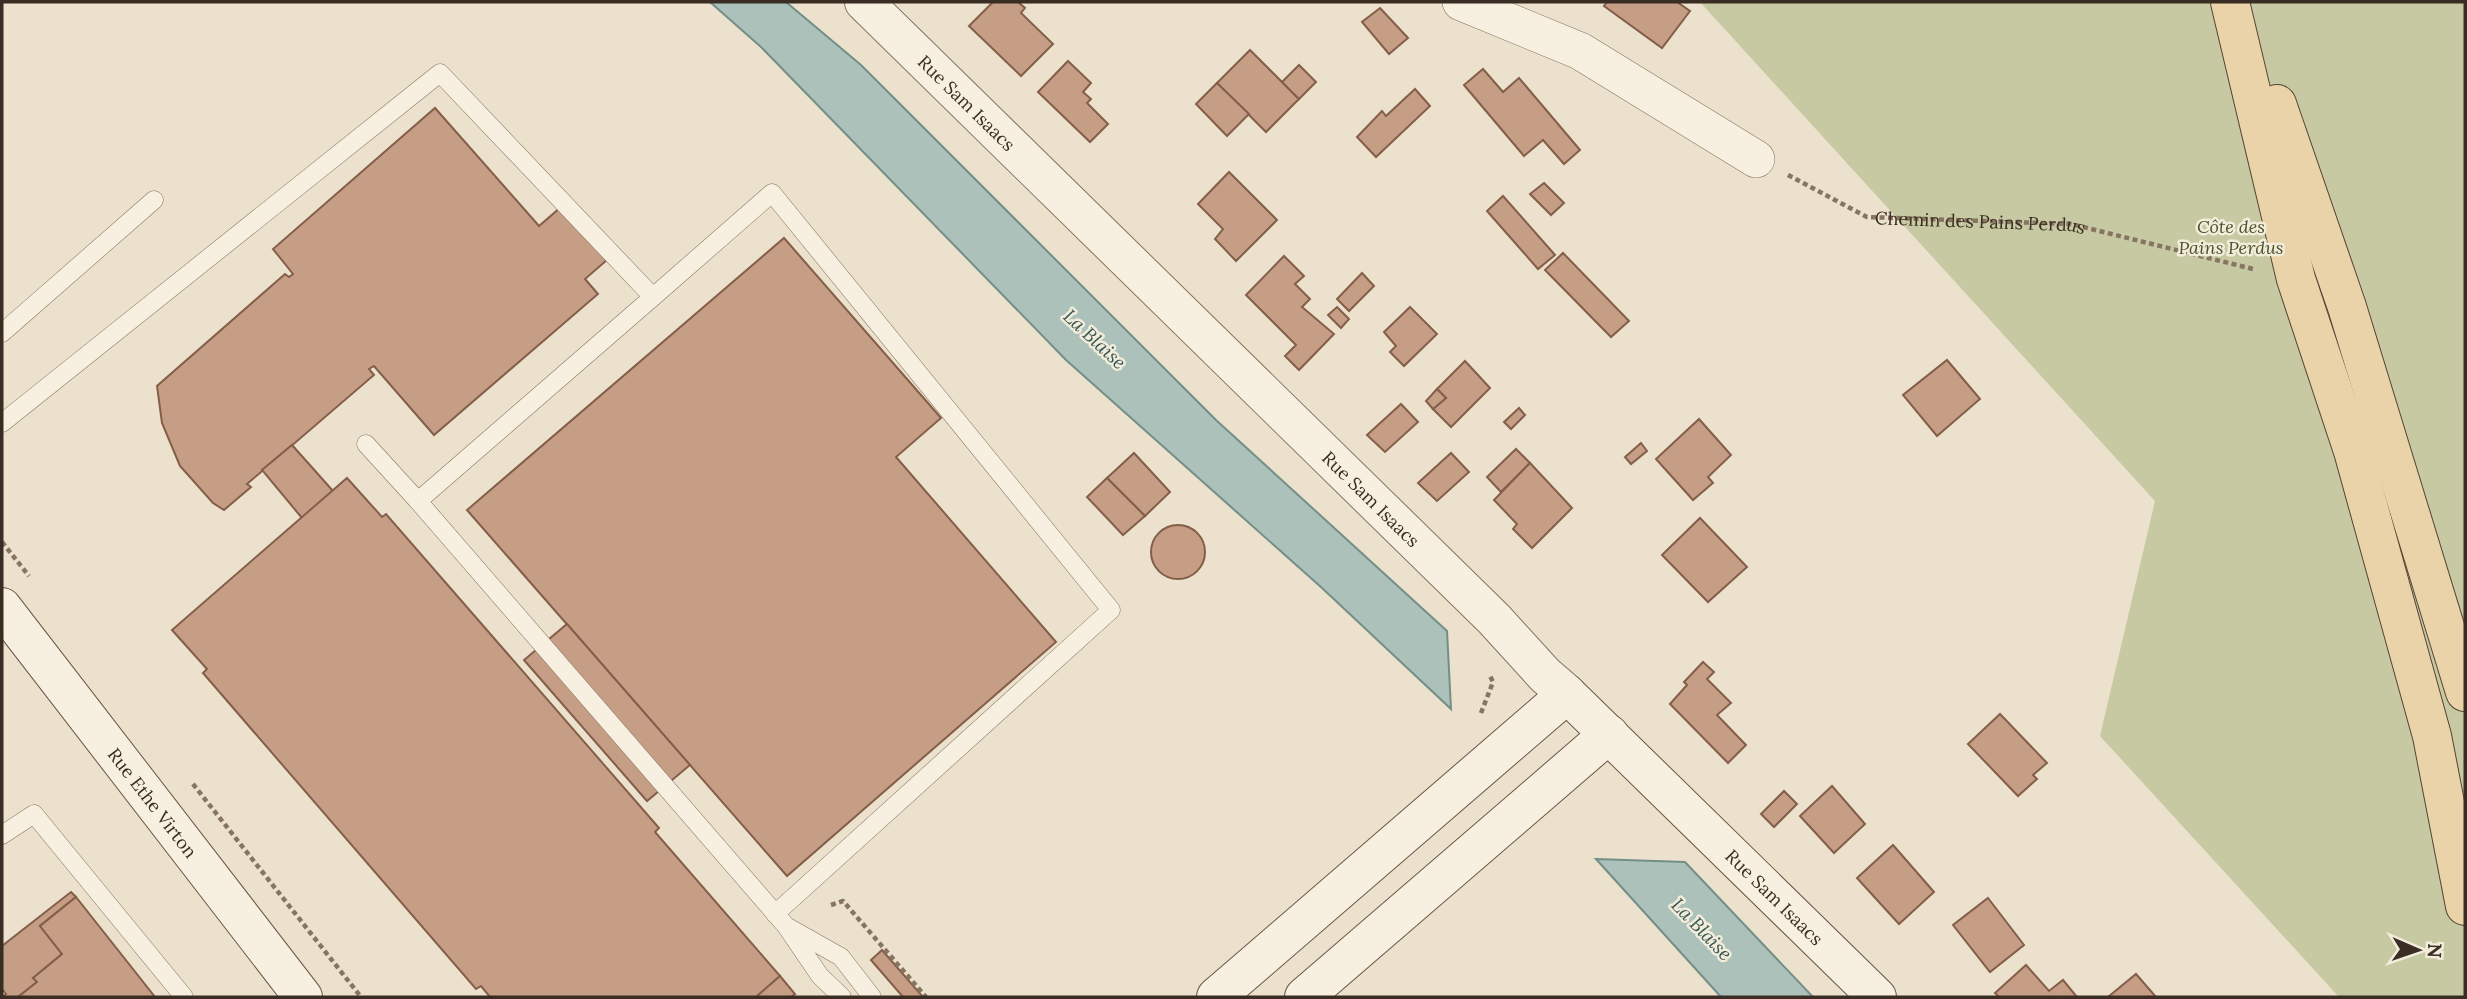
<svg xmlns="http://www.w3.org/2000/svg" width="2467" height="999" font-family="Lora,serif">
  <style>
    .green { fill: #c6c9a1 }
    .water { fill: #acc1ba; stroke: #738f87; stroke-width: 2 }
    .building { fill: #c69e86; stroke: #845e49; stroke-width: 2 }
    .lines { fill: none; stroke-linecap: round; stroke-linejoin: round }
    .service-casing { stroke: #877461; stroke-width: 19 }
    .minor-casing { stroke: #877461; stroke-width: 38 }
    .tertiary-casing { stroke: #877461; stroke-width: 40 }
    .secondary-casing { stroke: #6a5544; stroke-width: 40 }
    .primary-casing { stroke: #564335; stroke-width: 40 }
    .path { stroke: #877461; stroke-width: 4.5; stroke-dasharray: 5 3.5; stroke-linecap: butt }
    .service { stroke: #f7efdf; stroke-width: 18 }
    .minor { stroke: #f7efdf; stroke-width: 37 }
    .tertiary { stroke: #f7efdf; stroke-width: 38 }
    .secondary { stroke: #f7efdf; stroke-width: 38 }
    .primary { stroke: #ead3a9; stroke-width: 38 }
    .labels { text-anchor: middle; dominant-baseline: central; stroke-width: 5; stroke-linejoin: round; paint-order: stroke }
    .street-label { font-size: 18px; fill: #3a2d23; stroke: #f3ecdb }
    .park-label { font-size: 18px; font-style: italic; fill: #4c542c; stroke: #f3ecdb }
    .water-label { font-size: 19px; font-style: italic; fill: #345854; stroke: #f3ecdb }
  </style>
  <rect width="100%" height="100%" fill="#ebe1cc"/>
  <polygon class="green" points="1700,2 2465,2 2465,997 2339,997 2100,736 2155,501"/>
  <g class="water">
    <polygon points="710,2 786,2 861,65 1216,420 1447,631 1451,709 1322,588 1066,360 761,47"/>
    <polygon points="1596,859 1685,862 1813,997 1721,997"/>
  </g>
  <g class="building">
    <polygon points="993,2 1018,2 1025,8 1021,13 1053,44 1021,76 969,26"/>
    <polygon points="1607,2 1677,2 1690,11 1662,48 1604,6"/>
    <polygon points="1380,8 1408,38 1389,54 1362,22"/>
    <polygon points="1250,50 1299,99 1266,132 1217,83"/>
    <polygon points="1068,61 1091,83 1083,92 1091,99 1087,103 1108,124 1090,142 1038,92"/>
    <polygon points="1299,65 1316,82 1299,99 1282,82"/>
    <polygon points="1483,69 1503,92 1519,78 1580,150 1564,164 1543,140 1524,156 1464,85"/>
    <polygon points="1217,83 1249,114 1227,136 1196,104"/>
    <polygon points="1415,89 1430,106 1376,157 1357,137 1382,111 1386,116"/>
    <polygon points="435,108 539,226 561,207 607,260 585,279 598,294 434,435 374,366 369,369 374,375 247,484 251,487 224,510 213,503 180,466 162,423 157,386 285,274 289,277 293,274 273,249"/>
    <polygon points="1229,172 1277,220 1236,261 1215,239 1223,229 1198,204"/>
    <polygon points="1544,183 1564,203 1551,215 1530,194"/>
    <polygon points="1503,196 1555,255 1538,269 1487,211"/>
    <polygon points="784,238 941,418 896,457 1056,642 787,876 467,510"/>
    <polygon points="1563,253 1629,321 1611,337 1545,270"/>
    <polygon points="1284,256 1304,276 1295,284 1310,299 1302,307 1334,334 1299,370 1285,356 1296,345 1246,295"/>
    <polygon points="1362,273 1374,286 1349,311 1337,299"/>
    <polygon points="1337,307 1349,319 1341,328 1328,315"/>
    <polygon points="1410,307 1437,334 1404,366 1390,352 1396,346 1384,332"/>
    <polygon points="1947,360 1980,399 1937,436 1903,395"/>
    <polygon points="1465,361 1490,388 1451,427 1433,409 1446,398 1437,389"/>
    <polygon points="1437,389 1446,398 1433,409 1426,401"/>
    <polygon points="1401,404 1418,422 1385,452 1367,435"/>
    <polygon points="1519,408 1525,415 1511,429 1504,422"/>
    <polygon points="1699,419 1731,455 1708,477 1713,483 1693,500 1656,459"/>
    <polygon points="1641,443 1647,451 1631,464 1625,457"/>
    <polygon points="292,445 333,491 302,518 262,470"/>
    <polygon points="1516,449 1530,463 1501,492 1487,477"/>
    <polygon points="1134,453 1170,492 1145,516 1107,478"/>
    <polygon points="1451,453 1469,472 1437,501 1418,483"/>
    <polygon points="1530,463 1572,508 1532,548 1513,529 1517,524 1494,500"/>
    <polygon points="347,478 382,517 386,514 659,828 655,832 780,976 756,997 490,997 481,986 476,989 203,673 207,669 172,630"/>
    <polygon points="1107,478 1145,516 1123,535 1087,497"/>
    <polygon points="1700,518 1747,567 1708,602 1662,555"/>
    <circle cx="1178" cy="552" r="27"/>
    <polygon points="567,624 690,765 647,801 524,660"/>
    <polygon points="1703,662 1714,672 1707,679 1731,703 1717,715 1746,745 1728,763 1670,704 1687,685 1684,682"/>
    <polygon points="2000,714 2047,763 2033,775 2037,779 2018,796 1968,744"/>
    <polygon points="1832,786 1865,824 1834,853 1800,816"/>
    <polygon points="1784,791 1797,804 1774,827 1761,814"/>
    <polygon points="1893,845 1934,892 1899,924 1857,878"/>
    <polygon points="71,892 76,897 40,926 62,954 33,978 37,982 18,997 2,997 6,994 2,989 2,946"/>
    <polygon points="76,897 155,997 18,997 37,982 33,978 62,954 40,926"/>
    <polygon points="1988,898 2024,945 1990,972 1953,925"/>
    <polygon points="882,950 923,997 903,997 871,960"/>
    <polygon points="2026,965 2049,991 2063,980 2077,997 1999,997 1995,993"/>
    <polygon points="2136,974 2156,997 2108,997"/>
    <polygon points="780,976 795,994 791,997 756,997"/>
  </g>
  <g class="lines">
    <defs>
      <g id="service">
        <polyline points="653,297 772,193 1111,610 775,914"/>
        <polyline points="2,333 154,200"/>
        <polyline points="2,423 440,73 653,297 418,501 786,926 841,957 872,997"/>
        <polyline points="366,444 418,501"/>
        <polyline points="2,835 34,814 184,997"/>
        <polyline points="788,929 820,976 842,997"/>
      </g>
      <polyline id="minor" points="1461,2 1580,51 1756,159"/>
      <g id="tertiary">
        <path id="s2" d="M864,2L1494,619L1545,675L1567,694"/>
      </g>
      <g id="secondary">
        <path id="s3" d="M2,607L303,997"/>
        <path id="s4" d="M1216,997L1567,694L1877,997"/>
        <polyline points="1304,997 1609,734"/>
      </g>
      <g id="primary">
        <polyline points="2230,2 2296,279 2353,451 2432,736 2465,906"/>
        <polyline points="2277,104 2347,307 2465,692"/>
      </g>
    </defs>
    <use href="#service" class="service-casing"/>
    <use href="#minor" class="minor-casing"/>
    <use href="#tertiary" class="tertiary-casing"/>
    <use href="#secondary" class="secondary-casing"/>
    <use href="#primary" class="primary-casing"/>
    <g class="path">
      <path id="s1" d="M1788,175L1867,217L2071,224L2253,269"/>
      <polyline points="2,542 29,576"/>
      <polyline points="1481,713 1493,682 1490,676"/>
      <polyline points="193,784 361,997"/>
      <polyline points="831,905 843,901 926,997"/>
    </g>
    <use href="#service" class="service"/>
    <use href="#minor" class="minor"/>
    <use href="#tertiary" class="tertiary"/>
    <use href="#secondary" class="secondary"/>
    <use href="#primary" class="primary"/>
  </g>
  <g class="labels">
    <g class="street-label">
      <text stroke="none"><textPath href="#s2" startOffset="144">Rue Sam Isaacs</textPath></text>
      <text stroke="none"><textPath href="#s1" startOffset="203">Chemin des Pains Perdus</textPath></text>
      <text stroke="none"><textPath href="#s2" startOffset="710">Rue Sam Isaacs</textPath></text>
      <text stroke="none"><textPath href="#s3" startOffset="247">Rue Ethe Virton</textPath></text>
      <text stroke="none"><textPath href="#s4" startOffset="754">Rue Sam Isaacs</textPath></text>
    </g>
    <g class="park-label">
      <text x="2231" y="226">Côte des<tspan x="2231" dy="21">Pains Perdus</tspan></text>
    </g>
    <g class="water-label">
      <text transform="translate(1095 339) rotate(43)">La Blaise</text>
      <text transform="translate(1702 929) rotate(46)">La Blaise</text>
    </g>
  </g>
  <rect width="2467" height="999" fill="none" stroke="#3a2d23" stroke-width="7"/>
  <g transform="translate(2418 950) rotate(92)" stroke="#f3ecdb" stroke-width="5" paint-order="stroke">
  <path d="M0-5L12 26L0 18L-12 26Z" fill="#3a2d23"/>
  <text y="-10" font-size="19" font-weight="bold" text-anchor="middle" fill="#3a2d23">N</text>
  </g>
</svg>
